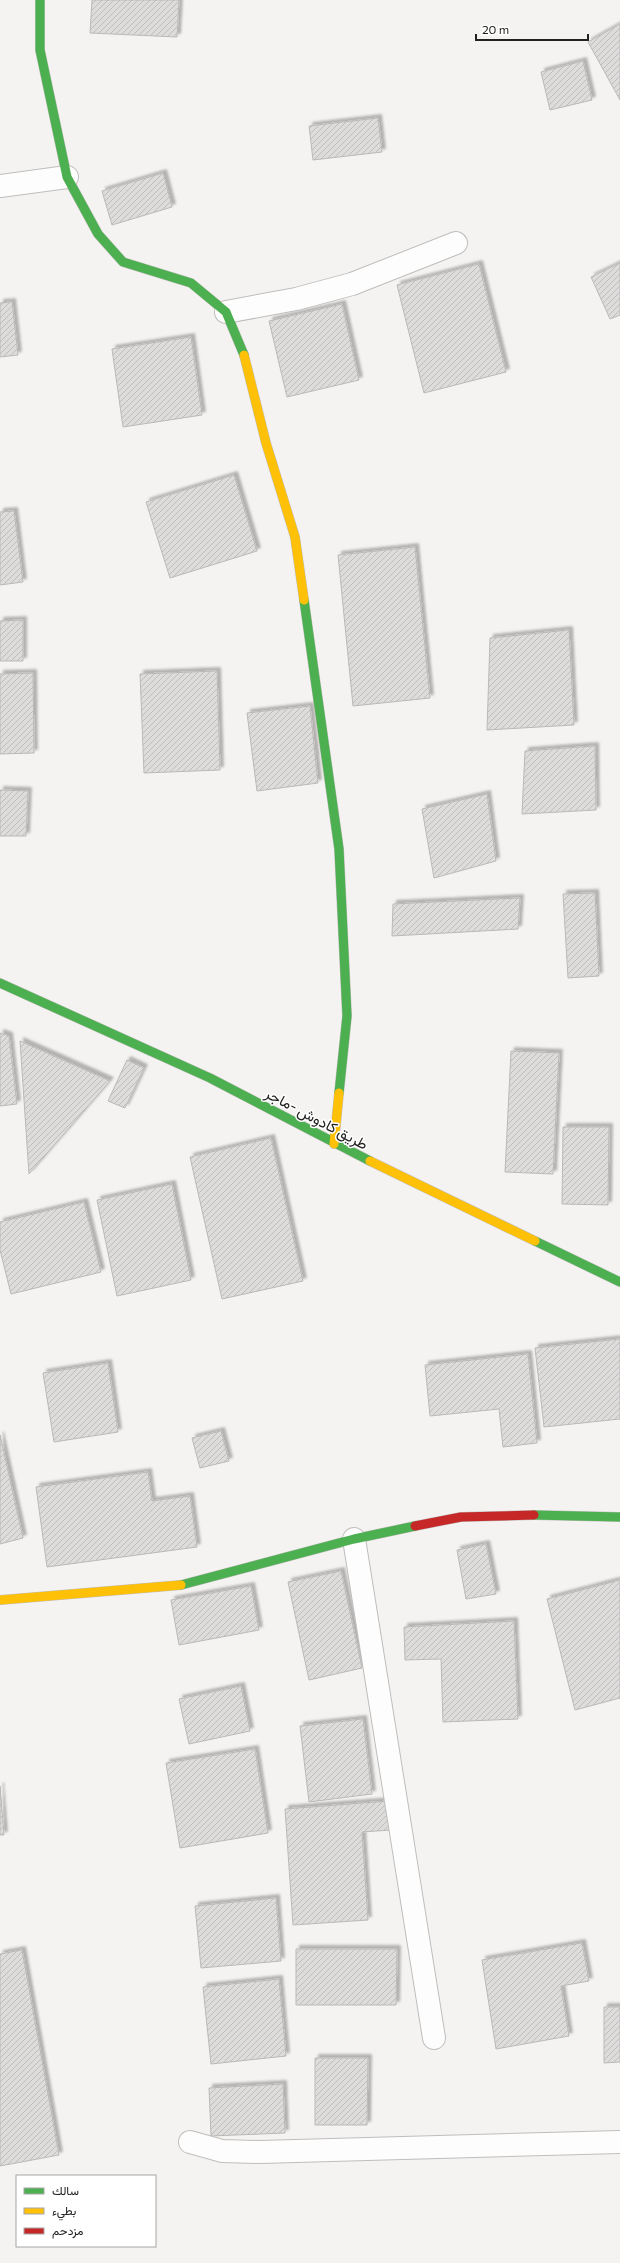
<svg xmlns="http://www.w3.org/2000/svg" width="620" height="2263" font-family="Commissioner,Vazirmatn,sans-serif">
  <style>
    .building { fill: url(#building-hatch); stroke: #bab9b7; filter: url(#shadow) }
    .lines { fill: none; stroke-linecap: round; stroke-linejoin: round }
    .street-casing { stroke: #bfbebc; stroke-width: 24 }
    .fast-casing { stroke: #bfbebc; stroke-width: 10 }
    .slow-casing { stroke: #bfbebc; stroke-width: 10 }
    .jam-casing { stroke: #bfbebc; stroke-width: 10 }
    .street { stroke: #fefdfd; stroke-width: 22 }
    .fast { stroke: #4caf50; stroke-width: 9 }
    .slow { stroke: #ffc107; stroke-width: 9 }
    .jam { stroke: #c62828; stroke-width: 9 }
    .labels { text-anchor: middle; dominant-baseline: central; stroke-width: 3; stroke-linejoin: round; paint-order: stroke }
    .street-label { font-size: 15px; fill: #222120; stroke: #fff }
  </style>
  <defs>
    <pattern id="building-hatch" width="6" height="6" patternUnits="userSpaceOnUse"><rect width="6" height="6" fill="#dedcdb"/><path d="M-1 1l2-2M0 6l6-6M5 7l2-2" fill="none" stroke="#bebcbc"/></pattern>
    <filter id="shadow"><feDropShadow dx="3.5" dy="-3.5" stdDeviation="1" flood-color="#0004"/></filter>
  </defs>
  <rect width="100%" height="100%" fill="#f5f3f1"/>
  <g class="building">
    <polygon points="92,0 179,0 177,37 90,33"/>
    <polygon points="620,24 620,100 588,42"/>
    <polygon points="583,61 592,100 550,110 541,72"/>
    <polygon points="378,118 382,152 313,160 309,126"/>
    <polygon points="163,173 172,207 112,225 102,191"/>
    <polygon points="620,263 620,315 610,319 591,277"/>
    <polygon points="479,264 506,372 424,393 397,285"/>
    <polygon points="12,302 18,355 0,357 0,303"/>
    <polygon points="342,304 359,380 287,397 269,321"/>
    <polygon points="191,337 202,415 123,427 112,349"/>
    <polygon points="234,475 257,551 170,578 146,502"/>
    <polygon points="14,511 23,582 0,585 0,512"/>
    <polygon points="415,547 430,698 353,706 338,555"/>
    <polygon points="23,620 23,661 0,661 0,621"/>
    <polygon points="569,630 574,725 487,730 490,638"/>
    <polygon points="217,671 220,770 144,773 140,674"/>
    <polygon points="33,673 34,753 0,754 0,674"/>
    <polygon points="310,706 318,783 257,791 247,713"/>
    <polygon points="595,746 596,810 522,814 525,751"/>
    <polygon points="0,790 28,791 26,836 0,836"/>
    <polygon points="487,794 496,861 434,878 422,809"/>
    <polygon points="595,893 599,976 568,978 563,894"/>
    <polygon points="520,898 518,929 392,936 393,904"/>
    <polygon points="0,1033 9,1036 17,1104 0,1106"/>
    <polygon points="20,1041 110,1081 29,1174"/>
    <polygon points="511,1051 559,1053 553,1174 505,1172"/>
    <polygon points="127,1060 144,1068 125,1108 108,1101"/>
    <polygon points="563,1127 609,1127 608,1205 562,1204"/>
    <polygon points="271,1138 303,1281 222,1299 190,1157"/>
    <polygon points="172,1184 191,1280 117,1296 97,1200"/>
    <polygon points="84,1202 101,1272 11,1294 0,1250 0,1222"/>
    <polygon points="620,1339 620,1419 544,1427 535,1348"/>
    <polygon points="528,1354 537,1443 503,1447 499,1409 430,1416 425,1365"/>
    <polygon points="108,1363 118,1432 54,1442 43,1373"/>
    <polygon points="221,1431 229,1461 200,1468 192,1438"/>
    <polygon points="0,1435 23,1538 0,1544"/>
    <polygon points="148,1472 152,1501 190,1496 197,1547 47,1567 36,1487"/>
    <polygon points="486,1544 496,1594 466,1599 457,1550"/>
    <polygon points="341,1571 362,1668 309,1680 288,1582"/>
    <polygon points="620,1580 620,1698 575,1710 547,1599"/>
    <polygon points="251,1586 259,1630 179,1645 171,1600"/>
    <polygon points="514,1621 518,1719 443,1722 441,1659 405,1660 404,1627"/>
    <polygon points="241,1686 250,1731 189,1744 179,1699"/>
    <polygon points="363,1719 372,1794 309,1802 300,1726"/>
    <polygon points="255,1749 268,1833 180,1848 166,1763"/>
    <polygon points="0,1786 4,1835 0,1835"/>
    <polygon points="389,1801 391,1830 362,1832 368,1920 293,1925 285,1809"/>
    <polygon points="276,1898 281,1961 201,1968 195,1906"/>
    <polygon points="582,1943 589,1981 561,1986 569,2036 496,2049 482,1960"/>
    <polygon points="296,1949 397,1949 396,2005 296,2005"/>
    <polygon points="22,1950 59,2155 0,2166 0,1954"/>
    <polygon points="279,1979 286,2056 211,2064 203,1987"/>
    <polygon points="604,2007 620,2007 620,2062 604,2063"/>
    <polygon points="315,2058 368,2058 367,2125 315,2125"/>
    <polygon points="283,2084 285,2133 211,2136 209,2088"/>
  </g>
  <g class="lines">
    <defs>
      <g id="street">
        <polyline points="0,186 67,177"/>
        <polyline points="226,312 296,299 352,284 456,243"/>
        <polyline points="354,1539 434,2038"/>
        <polyline points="190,2142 222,2151 260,2152 620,2142"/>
      </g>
      <g id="fast">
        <polyline points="40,0 40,50 67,177 98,234 123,262 191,283 226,312 244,355"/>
        <polyline points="304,600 339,849 347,1016 339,1093"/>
        <polyline points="0,983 210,1078 370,1161"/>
        <polyline points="535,1241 620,1282"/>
        <polyline points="534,1515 620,1517"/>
        <polyline points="181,1585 354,1539 415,1526"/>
      </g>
      <g id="slow">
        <polyline points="244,355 266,443 295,537 304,600"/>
        <polyline points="334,1144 339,1093"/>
        <polyline points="370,1161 535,1241"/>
        <polyline points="0,1600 181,1585"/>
      </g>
      <polyline id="jam" points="415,1526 461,1517 534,1515"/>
    </defs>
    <use href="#street" class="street-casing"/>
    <use href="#fast" class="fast-casing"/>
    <use href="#slow" class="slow-casing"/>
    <use href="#jam" class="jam-casing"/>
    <use href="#street" class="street"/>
    <use href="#fast" class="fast"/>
    <use href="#slow" class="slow"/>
    <use href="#jam" class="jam"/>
  </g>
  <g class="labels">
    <g class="street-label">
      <text transform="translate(317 1118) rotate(28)">طريق كادوش -ماجر</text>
    </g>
  </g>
  <rect x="16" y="2175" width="140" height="72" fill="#ffffff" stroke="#a7a6a6"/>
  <rect x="24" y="2188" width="20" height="6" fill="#4caf50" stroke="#a7a6a6"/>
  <text x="52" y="2195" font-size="12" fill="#222120">سالك</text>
  <rect x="24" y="2208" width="20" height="6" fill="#ffc107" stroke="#a7a6a6"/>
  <text x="52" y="2215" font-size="12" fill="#222120">بطيء</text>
  <rect x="24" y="2228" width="20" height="6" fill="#c62828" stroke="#a7a6a6"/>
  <text x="52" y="2235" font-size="12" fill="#222120">مزدحم</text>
  <path d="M476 34v6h112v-6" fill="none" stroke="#222120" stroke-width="2"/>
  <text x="482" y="34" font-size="12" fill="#222120" stroke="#ffffff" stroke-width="3" paint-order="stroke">20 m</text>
</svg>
